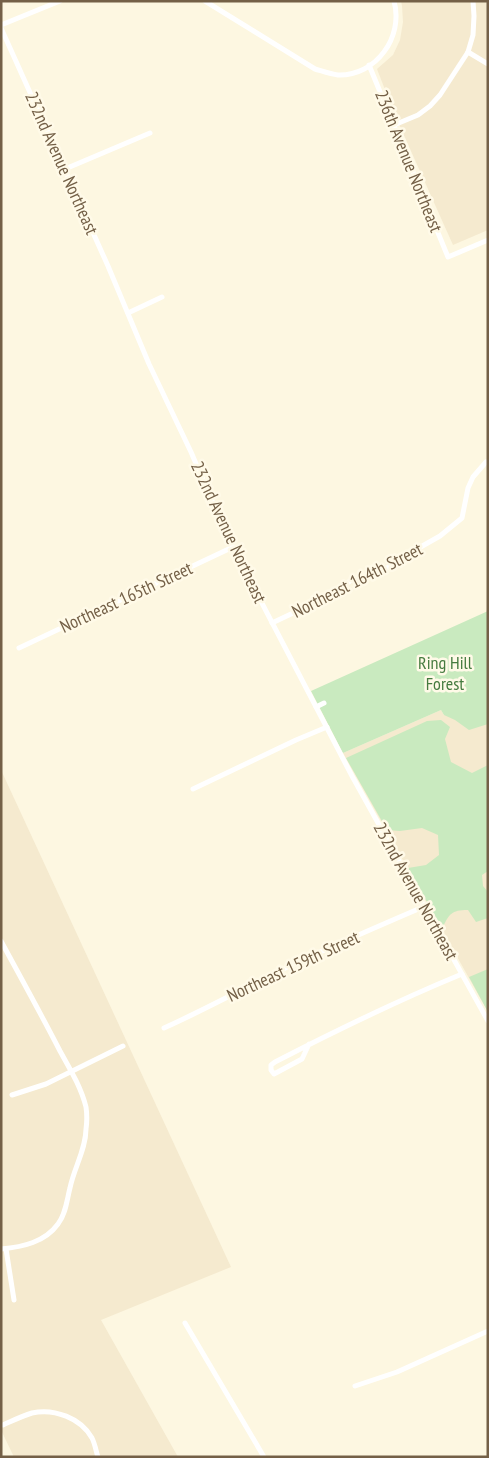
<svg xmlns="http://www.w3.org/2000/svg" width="489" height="1458" font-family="'PT Sans Narrow',sans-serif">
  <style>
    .residential { fill: #f5eacf }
    .green { fill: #c9eabf }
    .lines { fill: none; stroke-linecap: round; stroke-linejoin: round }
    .minor { stroke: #fff; stroke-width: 5 }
    .labels { text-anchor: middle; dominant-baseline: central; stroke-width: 5; stroke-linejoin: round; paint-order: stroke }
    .street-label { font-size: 18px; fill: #746047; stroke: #fffae8 }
    .park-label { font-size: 18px; fill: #457b3f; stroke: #fffae8 }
  </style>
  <rect width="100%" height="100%" fill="#fdf7e1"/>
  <g class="residential">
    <polygon points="401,1 488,1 488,230 453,245 394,113 377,69 393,55 400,40 403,22 402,6"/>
    <polygon points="488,695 488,1012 343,753 441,710 444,715"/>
    <polygon points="1,770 231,1267 101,1320 178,1457 14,1457 1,1430"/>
  </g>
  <g class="green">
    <polygon points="488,611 488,724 469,730 455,720 444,715 441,710 343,753 311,691"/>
    <path d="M441,720L450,727L445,739L451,762L472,773L488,765V871L482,875L483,886L488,892V918L476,922L468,910C451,910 449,914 442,929L408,868L426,865L439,855L438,835L422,828L400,831L387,830L346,758L427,721Z"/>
    <polygon points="488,969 488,1012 469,977"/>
  </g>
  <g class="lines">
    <g class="minor">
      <path d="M205,1L315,69C322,71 330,74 338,75C376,76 404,37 394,1"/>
      <polyline points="1,25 60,1"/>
      <polyline points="1,28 108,266 149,364 191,452 228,538 352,776 488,1021"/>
      <polyline points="468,52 488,64"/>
      <polyline points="369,65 448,257 488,240"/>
      <polyline points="394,125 418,115 430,106 440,95 468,52 473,35 474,16 473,1"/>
      <polyline points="65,169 150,133"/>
      <polyline points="128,313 162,297"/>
      <polyline points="272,623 329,596 350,581 389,567 410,553 440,536 462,518 468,488 473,477 486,462"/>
      <polyline points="19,648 233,547"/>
      <polyline points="316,707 324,703"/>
      <polyline points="193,789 296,740 327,727"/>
      <path d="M1,941C21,978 41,1014 60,1051C70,1069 81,1087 86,1107C87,1114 87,1122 86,1129C86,1149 74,1168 70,1188C67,1199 66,1214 58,1224C45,1242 23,1247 1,1249"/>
      <path d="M164,1028C202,1011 239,991 277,972C325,949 374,928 423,907"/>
      <path d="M309,1044L302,1059L274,1074L271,1070V1065L275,1062C337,1030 399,1000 462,974"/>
      <polyline points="12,1095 46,1084 123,1046"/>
      <polyline points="6,1249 14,1300"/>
      <polyline points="185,1323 264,1457"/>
      <polyline points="355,1386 397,1372 488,1331"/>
      <path d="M3,1425C12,1421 22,1416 32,1413C54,1408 81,1418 92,1438C95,1444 96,1451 98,1457"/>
    </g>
  </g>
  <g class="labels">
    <g class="street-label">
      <text transform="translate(409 161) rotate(68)">236th Avenue Northeast</text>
      <text transform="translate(62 163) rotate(66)">232nd Avenue Northeast</text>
      <text transform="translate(229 532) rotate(65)">232nd Avenue Northeast</text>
      <text transform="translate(357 580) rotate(-27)">Northeast 164th Street</text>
      <text transform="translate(126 597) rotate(-25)">Northeast 165th Street</text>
      <text transform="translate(416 891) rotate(61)">232nd Avenue Northeast</text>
      <text transform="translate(293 966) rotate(-25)">Northeast 159th Street</text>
    </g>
    <g class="park-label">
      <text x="445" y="662">Ring Hill<tspan x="445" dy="21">Forest</tspan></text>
    </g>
  </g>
  <rect width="489" height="1458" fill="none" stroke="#746047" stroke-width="5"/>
</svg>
